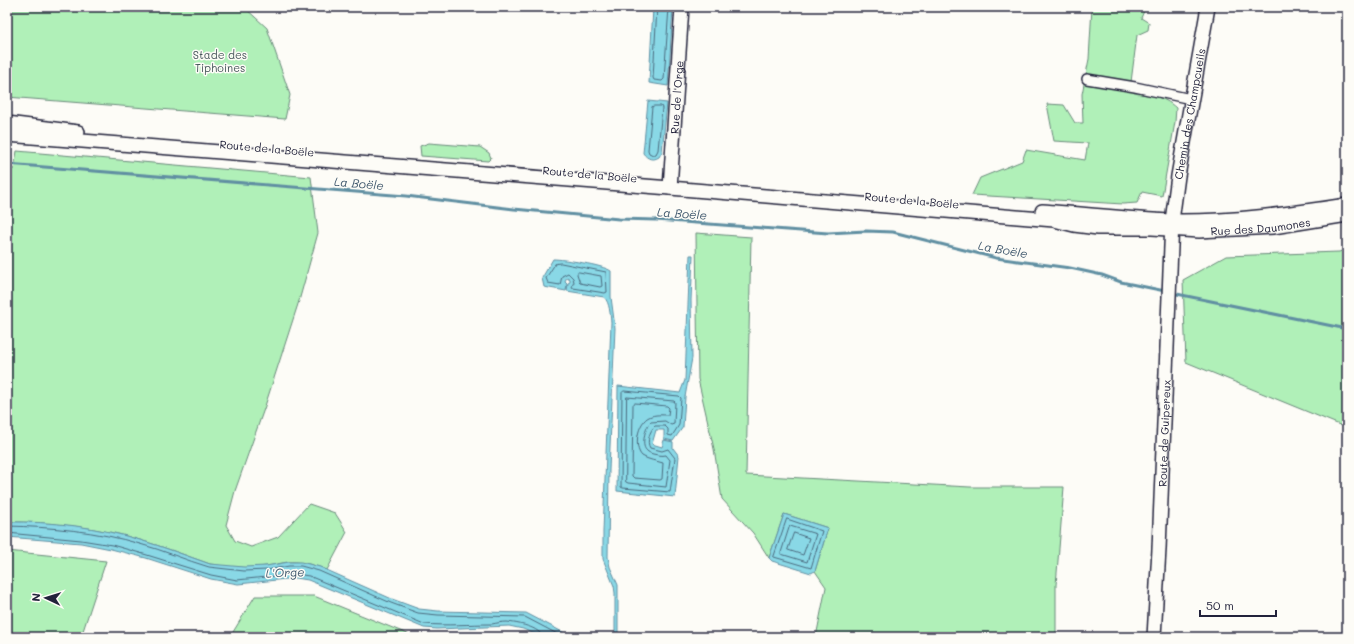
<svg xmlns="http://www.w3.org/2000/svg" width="1354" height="644" font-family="Mali,sans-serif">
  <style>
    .green { fill: #b0f0b8; stroke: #69897a }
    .water { fill: #89d8e6; stroke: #608fa2 }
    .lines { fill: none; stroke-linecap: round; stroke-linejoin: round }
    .shore { stroke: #4b6b7f; stroke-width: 1 }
    .stream { stroke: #608fa2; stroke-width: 3 }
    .street-casing { stroke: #22223b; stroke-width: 12 }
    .secondary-casing { stroke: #22223b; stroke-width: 16 }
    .street { stroke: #fdfcf7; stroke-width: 9 }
    .secondary { stroke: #fdfcf7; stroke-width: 13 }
    .labels { text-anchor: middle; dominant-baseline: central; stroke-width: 3; stroke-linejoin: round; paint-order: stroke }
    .park-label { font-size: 11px; fill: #46565a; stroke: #fdfcf7 }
    .street-label { font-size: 11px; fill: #22223b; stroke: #fdfcf7 }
    .water-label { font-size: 12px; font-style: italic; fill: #41596e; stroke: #fdfcf7 }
  </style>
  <rect width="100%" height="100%" fill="#fdfcf7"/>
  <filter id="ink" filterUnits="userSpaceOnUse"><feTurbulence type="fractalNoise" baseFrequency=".025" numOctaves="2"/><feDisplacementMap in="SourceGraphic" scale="8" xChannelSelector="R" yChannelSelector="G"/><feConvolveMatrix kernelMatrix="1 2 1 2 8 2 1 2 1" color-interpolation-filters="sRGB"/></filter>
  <g filter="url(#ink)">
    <g class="green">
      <polygon points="7,7 244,7 267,28 290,95 285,119 7,97"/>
      <path d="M1092,7H1152L1151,9L1144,11L1141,18L1149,23L1148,30L1137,35L1131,82L1135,87L1134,93C1151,96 1162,95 1176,108L1175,122L1162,196L1142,192L1137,203L1123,204L972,195L980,178L1022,161L1026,150L1085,160L1088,143L1054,141L1047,104L1064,105L1075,123H1083L1082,94L1089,59Z"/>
      <polygon points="429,143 480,147 489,153 491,158 488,161 421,156 420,146"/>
      <path d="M17,151L311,177L318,233L299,301L265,406L235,491L226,525L235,541L251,547L278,537L309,504L335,513L347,532L327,570C315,565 301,561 288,562C281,563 274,565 266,566C248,569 228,567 210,564C187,556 164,547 140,540C99,527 50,522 7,522V169H14Z"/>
      <polygon points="696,233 751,237 746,475 970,487 1064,487 1056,585 1056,637 816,637 826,587 815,571 828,528 784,514 769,558 753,533 722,499 714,449 698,379"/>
      <polygon points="1347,249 1347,428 1186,362 1183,280 1226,256 1339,252"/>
      <polygon points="7,551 106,561 81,637 7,637"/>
      <polygon points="255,596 314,596 415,637 230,637"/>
    </g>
    <g class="water">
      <polygon points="653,7 673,7 668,86 649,83"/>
      <path d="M648,101L667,103L662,152L659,157C653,161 647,159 643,153Z"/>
      <polygon points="690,255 693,255 691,300 692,358 685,397 683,427 673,441 664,439 664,430 656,430 652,444 662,447 664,440 673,442 673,448 679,456 675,497 617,491 618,386 680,393 685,380"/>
      <path d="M553,259C563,259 603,265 611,271V297L615,328L609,470L608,557L610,567L618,585V637H615V593L614,586L603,559V532L611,322C610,314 610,303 604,297L567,291L568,283L570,282V279L567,277L565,281L567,283L566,291L544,287L542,278Z"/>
      <polygon points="784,514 828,528 815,571 811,573 772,561 769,558"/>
      <path d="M7,522C51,521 98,527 140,540C164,547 187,556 210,564L244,567L266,566L289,562H301L320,567L392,599L419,609L438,611L526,613L572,637H542L523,629L509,626L437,629L424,628L308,580L296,578L238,584L211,579L146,558L111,549L81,543L7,537Z"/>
    </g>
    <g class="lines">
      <g class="shore">
        <polyline points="657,7 653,78 654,80 662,81 664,79 669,7"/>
        <polygon points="654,106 661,106 662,108 658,150 656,154 653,155 649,153 648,150 652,107"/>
        <polygon points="561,263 606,272 607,292 605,293 573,288 572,286 574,282 573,278 568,273 562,276 560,285 548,283 546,278 555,264"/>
        <polygon points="579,272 601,276 602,286 600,287 580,283 577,274"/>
        <path d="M624,391L679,396L681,398L679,425L672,436L668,435V429L665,426H655C650,430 646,442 650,448L662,451L668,449L675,458L670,492L623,488L621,487L622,393Z"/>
        <path d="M627,397L674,401L675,402L674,424L671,425L665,421L651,422C647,425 647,428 645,433C643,443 642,451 653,454C658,455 662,456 666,455L670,460L666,487L628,483L626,482Z"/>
        <path d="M635,403L667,406L669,408L668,415C662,415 655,414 649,417C638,422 633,447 642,456C648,460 657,461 663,463L662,479L660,480L634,478L632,476L633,405Z"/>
        <polygon points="787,519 822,531 811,568 774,557"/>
        <path d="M7,526C51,527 97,531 140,544C163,550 185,560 209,567L244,571L267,570L289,566H301L319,571L391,603L418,613L438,615L525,617L563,637"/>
        <polygon points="790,526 816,534 807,562 781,554"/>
        <path d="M7,533L81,540L112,545L147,555L211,575L237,580L296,574L309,576L424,624C447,626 470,624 492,624C497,623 502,622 507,622C516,623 541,627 542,637"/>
        <polygon points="794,533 809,538 803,555 788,550"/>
      </g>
      <g class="stream">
        <polyline points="7,164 406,196 514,209 619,219 656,220 828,233 866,231 893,232 996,258 1070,268 1102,275 1121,282 1165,291"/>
        <polyline points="1172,293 1347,329"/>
      </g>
      <defs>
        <polyline id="street" points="1087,79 1135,87 1191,99"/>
        <g id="secondary">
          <polyline points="7,123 78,132"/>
          <path id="s1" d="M7,135L670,188L1054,220L1074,225L1098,228H1152L1199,231L1273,227L1347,215"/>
          <path id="s2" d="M670,188L682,7"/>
          <path d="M1042,211C1085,214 1129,219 1172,221C1231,222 1289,214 1347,205"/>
          <path id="s3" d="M1154,637L1159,549L1172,221L1178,176L1208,7"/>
        </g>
      </defs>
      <use href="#street" class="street-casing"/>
      <use href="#secondary" class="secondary-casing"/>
      <use href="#street" class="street"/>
      <use href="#secondary" class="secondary"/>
    </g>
  </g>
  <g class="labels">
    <g class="park-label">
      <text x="220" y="54">Stade des<tspan x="220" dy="13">Tiphoines</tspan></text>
    </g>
    <g class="street-label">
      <text stroke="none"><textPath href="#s2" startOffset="91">Rue de l'Orge</textPath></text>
      <text stroke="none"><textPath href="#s3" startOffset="525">Chemin des Champcueils</textPath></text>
      <text transform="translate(267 148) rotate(5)">Route de la Boële</text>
      <text transform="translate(590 174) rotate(5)">Route de la Boële</text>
      <text transform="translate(912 200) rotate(5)">Route de la Boële</text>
      <text stroke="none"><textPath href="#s1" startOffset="1258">Rue des Daumones</textPath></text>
      <text stroke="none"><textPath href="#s3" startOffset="204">Route de Guipereux</textPath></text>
    </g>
    <g class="water-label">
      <text transform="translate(359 183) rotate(5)">La Boële</text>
      <text transform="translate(682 213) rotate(4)">La Boële</text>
      <text transform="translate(1003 249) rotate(10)">La Boële</text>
      <text transform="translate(285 572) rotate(-2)">L'Orge</text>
    </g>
  </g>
  <rect width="1354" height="644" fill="none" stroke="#fdfcf7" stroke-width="24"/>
  <rect x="12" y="12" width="1330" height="620" fill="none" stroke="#22223b" stroke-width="1.5" filter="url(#ink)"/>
  <g transform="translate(46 598) rotate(274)" stroke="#fdfcf7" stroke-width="3" paint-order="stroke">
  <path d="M0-3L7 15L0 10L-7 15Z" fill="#22223b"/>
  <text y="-6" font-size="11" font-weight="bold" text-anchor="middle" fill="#22223b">N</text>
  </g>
  <path d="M1200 610v6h76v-6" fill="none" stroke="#22223b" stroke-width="2"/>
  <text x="1206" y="610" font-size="12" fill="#22223b" stroke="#fdfcf7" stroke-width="3" paint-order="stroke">50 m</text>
</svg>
